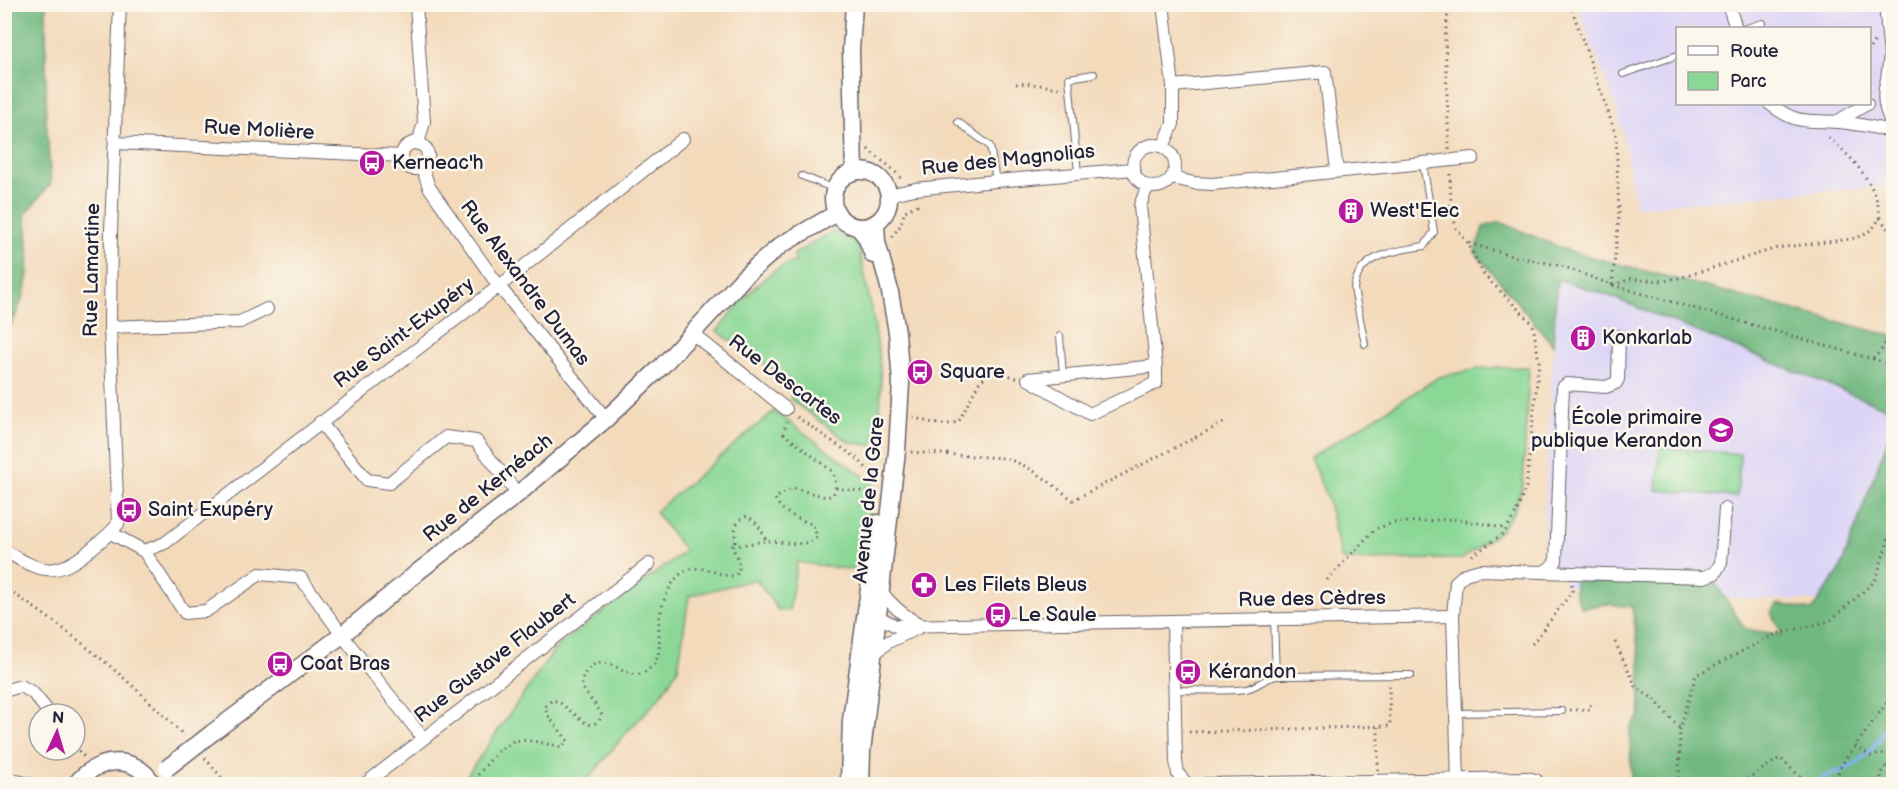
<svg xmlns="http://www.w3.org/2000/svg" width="1898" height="789" font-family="'Balsamiq Sans',sans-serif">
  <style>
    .built { fill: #ddd5f6; fill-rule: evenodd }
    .green { fill: #8bd896; stroke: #567d68; stroke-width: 1.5 }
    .forest { fill: #70b87f; stroke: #496d5d; stroke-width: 1.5 }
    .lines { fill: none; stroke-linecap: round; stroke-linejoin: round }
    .stream { stroke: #81b2ed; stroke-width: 4.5 }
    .service-casing { stroke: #6b6268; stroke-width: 8 }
    .minor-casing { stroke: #6b6268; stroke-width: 14 }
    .secondary-casing { stroke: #6b6268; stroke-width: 19 }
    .primary-casing { stroke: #6b6268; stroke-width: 20 }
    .path { stroke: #6b6268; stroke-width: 3; stroke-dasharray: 1.5 4.5; stroke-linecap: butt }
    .service { stroke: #fff; stroke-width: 6 }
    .minor { stroke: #fff; stroke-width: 12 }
    .secondary { stroke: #fff; stroke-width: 16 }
    .primary { stroke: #fff; stroke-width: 18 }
    .secondary-bridge-casing { stroke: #6b6268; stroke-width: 19; stroke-linecap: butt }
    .secondary-bridge { stroke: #fff; stroke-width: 16 }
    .labels { text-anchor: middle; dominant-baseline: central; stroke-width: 5; stroke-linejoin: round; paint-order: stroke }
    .street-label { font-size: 20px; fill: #22223b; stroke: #fbf7ec }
    .poi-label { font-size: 20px; fill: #22223b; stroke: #fbf7ec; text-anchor: start }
  </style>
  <rect width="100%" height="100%" fill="#fbf7ec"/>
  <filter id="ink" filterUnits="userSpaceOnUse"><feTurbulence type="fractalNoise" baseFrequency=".0167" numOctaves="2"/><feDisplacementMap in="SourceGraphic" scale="12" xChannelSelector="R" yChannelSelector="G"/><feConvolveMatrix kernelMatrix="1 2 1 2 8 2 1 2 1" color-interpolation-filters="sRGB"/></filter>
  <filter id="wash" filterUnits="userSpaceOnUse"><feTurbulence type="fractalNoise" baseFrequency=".008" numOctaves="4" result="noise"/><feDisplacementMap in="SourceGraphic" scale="24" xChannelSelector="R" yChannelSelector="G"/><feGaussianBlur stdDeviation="1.35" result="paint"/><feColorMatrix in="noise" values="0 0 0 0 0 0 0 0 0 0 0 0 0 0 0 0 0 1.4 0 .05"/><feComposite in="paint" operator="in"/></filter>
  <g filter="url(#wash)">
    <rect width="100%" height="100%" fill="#f3dabb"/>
    <g class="built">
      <path d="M1577,5H1893V185L1637,207L1619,116ZM1678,28H1870V104H1678Z"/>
      <polygon points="1557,278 1893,393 1893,468 1847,602 1665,596 1565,586 1565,566 1542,566"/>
    </g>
    <g class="green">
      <path d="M833,231L858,243C870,307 893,381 873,446L849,442L790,399L797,386L717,331C737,308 765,267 796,262L794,254Z"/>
      <polygon points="1529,367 1523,485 1514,511 1500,531 1462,559 1342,560 1327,497 1310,458 1439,377 1483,368"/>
      <polygon points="774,411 873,483 860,571 797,562 789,611 778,610 756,579 689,596 678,669 659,698 626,733 584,784 461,784 557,646 685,551 655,512"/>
      <polygon points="1660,447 1740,454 1737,497 1657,490"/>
    </g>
    <g class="forest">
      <path d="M5,4L46,5V119L51,183L25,215C32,264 31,292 5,335Z"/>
      <polygon points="1500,222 1569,251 1893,336 1893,411 1604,294 1557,279 1553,345 1475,252 1483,227"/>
      <polygon points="1893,425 1893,784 1631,784 1630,728 1640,716 1640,662 1632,607 1606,604 1581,608 1575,592 1575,581 1714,581 1745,629 1782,635 1771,612 1778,604 1812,610 1840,570"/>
    </g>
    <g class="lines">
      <path class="stream" d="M1816,784C1828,772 1845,772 1858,762C1873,751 1883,732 1894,717"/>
    </g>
  </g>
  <g filter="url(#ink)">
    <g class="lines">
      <defs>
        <g id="service">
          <polyline points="1746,28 1763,23"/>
          <polyline points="1623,74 1678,55"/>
          <polyline points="958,122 990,146 996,181"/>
          <polyline points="1078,173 1069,78 1094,74"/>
          <polyline points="802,176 835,189"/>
          <polyline points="1060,336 1063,375"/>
          <path d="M1365,344L1354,289C1358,253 1397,251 1424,246L1434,232L1423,163"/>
          <polyline points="1274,619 1276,676"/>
          <path d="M1175,690C1198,690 1223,692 1246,689C1257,687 1265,678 1276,676L1411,675"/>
          <polyline points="1456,713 1562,711"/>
        </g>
        <g id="minor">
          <polyline points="416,4 424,122 418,144"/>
          <polyline points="1163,4 1173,86 1173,124 1163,147"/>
          <polyline points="1728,4 1736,28"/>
          <polyline points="1173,86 1325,72 1337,171"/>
          <path d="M1770,104C1797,125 1806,120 1837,122C1856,123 1875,128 1894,131"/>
          <polyline points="1836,122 1867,104"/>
          <polyline points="115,143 402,156"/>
          <circle cx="415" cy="156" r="13"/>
          <circle cx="1154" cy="166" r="21"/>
          <polyline points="422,167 429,187 498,285 606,419"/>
          <polyline points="1173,178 1194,183 1212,184 1473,158"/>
          <polyline points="1147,187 1140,206 1156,366 1156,383 1090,414 1028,379 1156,366"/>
          <polyline points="888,195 915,189 996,181 1133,169"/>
          <polyline points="110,327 240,322 267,309"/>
          <polyline points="692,333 786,409"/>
          <polyline points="320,422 367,480 389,483 446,437 476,441 518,494"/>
          <polyline points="111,533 144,551 185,613 206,611 260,574 301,578 342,635 423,738"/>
          <path d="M4,550C41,573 56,579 91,549C101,541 110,534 118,524L110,327L111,231L120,4"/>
          <polyline points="144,551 165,543 507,280 683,139"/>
          <polyline points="1543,572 1550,568 1556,561 1563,387 1567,384 1606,387 1616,383 1618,379 1619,336"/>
          <path d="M880,590C891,605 903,616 921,625"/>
          <polyline points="875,611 877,616 896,626 1453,616"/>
          <polyline points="1173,621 1176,761 1178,774 1187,784"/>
          <polyline points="872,656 888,642 918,628"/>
          <polyline points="4,691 21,686 33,693 50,714"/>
          <polyline points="4,778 29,784"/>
          <polyline points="1458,781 1453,616 1456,582 1465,574 1480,570 1704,577 1715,573 1721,563 1725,509"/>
          <polyline points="365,784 649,564"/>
          <polyline points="1206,784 1527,778 1536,780 1539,784"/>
        </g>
        <g id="secondary">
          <polyline points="854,4 851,50 854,172"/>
          <circle cx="861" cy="199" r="28"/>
          <polyline points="858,227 866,237 873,255"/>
          <polyline points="212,733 342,635 419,571 518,494 606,419 662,366 745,276 781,245 837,213"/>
          <polyline points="849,781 851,720 878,523"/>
          <path d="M76,784C96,758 134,752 153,784"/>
          <polyline points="861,784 862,752 897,451 901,383 897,332 889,287 877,242 876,223"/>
        </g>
        <g id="primary">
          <polyline points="1888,4 1893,55 1890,79"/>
          <path d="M1894,72C1885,87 1885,105 1894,120"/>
        </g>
      </defs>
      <use href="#service" class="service-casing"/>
      <use href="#minor" class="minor-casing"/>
      <use href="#secondary" class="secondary-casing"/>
      <use href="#primary" class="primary-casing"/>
      <g class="path">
        <polyline points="1570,4 1616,135 1619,216 1612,285"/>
        <polyline points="1870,48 1875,40"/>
        <polyline points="1016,84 1026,83 1060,88"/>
        <path d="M868,149C878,159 890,165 900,177H904"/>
        <polyline points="1449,149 1445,37 1449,4"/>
        <polyline points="1450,174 1451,205 1456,228 1467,242 1484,275 1533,324 1539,362 1526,487 1516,513 1504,533 1469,558"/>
        <polyline points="1880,218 1888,229 1894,249"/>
        <polyline points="892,237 900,226 905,211 917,205 916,201"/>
        <polyline points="1469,243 1512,256 1562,266 1612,285 1894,365"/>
        <path d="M1613,285L1631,279L1663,281L1683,277L1777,248L1851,239L1864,235L1873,228L1880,218C1878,183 1851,157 1826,135"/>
        <polyline points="1873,359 1883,348 1894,325"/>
        <polyline points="797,417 858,459 867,469 879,476"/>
        <path d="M913,417C928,422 945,428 959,421L978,384L982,379L996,371L1017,378"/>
        <path d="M911,452L1003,458C1030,464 1051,484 1073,500L1225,422"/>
        <polyline points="836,488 875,493"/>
        <path d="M733,546C744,545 756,542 766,541C783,541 804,549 817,537L813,525C800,519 780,513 775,498L793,488L826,497L833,495C837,486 836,480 832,471L784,434L786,422"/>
        <polyline points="1327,580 1375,529 1393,523 1453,519 1485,524 1506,529"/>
        <path d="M4,587C69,630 130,679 184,736"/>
        <polyline points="1615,642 1636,687 1655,700 1680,729"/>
        <polyline points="1532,644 1572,592 1572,584"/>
        <polyline points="1570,710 1591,709 1590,703"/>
        <polyline points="1189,732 1390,726 1389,685"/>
        <polyline points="75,746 84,757"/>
        <polyline points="1855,746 1871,756 1894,751"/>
        <polyline points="205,758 227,784"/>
        <polyline points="1378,770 1378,727"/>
        <path d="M470,784L498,751L515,740L533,741L562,747L568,741L547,714L545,707L552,700L559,702L587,724L592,725L599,721L602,715C597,705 588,698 583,688C578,677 590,663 602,663C621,663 632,687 652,666C663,655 658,636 659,622C661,605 671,574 690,569C705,565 720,577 735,576C744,567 736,556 732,546L735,544C735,531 733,521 747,516C757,522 762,530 766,541"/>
        <polyline points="1679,784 1680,729 1696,675 1776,634 1830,621 1875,581 1894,523"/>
        <polyline points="1743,784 1747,779 1780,758 1798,775 1818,784"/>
        <polyline points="1833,784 1842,764 1894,693"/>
        <polyline points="1881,784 1881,774 1894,755"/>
      </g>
      <use href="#service" class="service"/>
      <use href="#minor" class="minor"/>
      <use href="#secondary" class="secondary"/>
      <use href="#primary" class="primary"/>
      <defs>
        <polyline id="secondary-bridge" points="167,768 212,733"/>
      </defs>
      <use href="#secondary-bridge" class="secondary-bridge-casing"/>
      <use href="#secondary-bridge" class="secondary-bridge"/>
    </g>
  </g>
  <defs>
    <symbol id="bus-disc" viewBox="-11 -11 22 22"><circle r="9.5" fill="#b5179e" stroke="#fbf7ec"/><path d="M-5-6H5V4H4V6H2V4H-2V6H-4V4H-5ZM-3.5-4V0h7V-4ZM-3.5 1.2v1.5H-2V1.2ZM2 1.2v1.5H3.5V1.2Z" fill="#fff"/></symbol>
    <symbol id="building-disc" viewBox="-11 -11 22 22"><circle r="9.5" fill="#b5179e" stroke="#fbf7ec"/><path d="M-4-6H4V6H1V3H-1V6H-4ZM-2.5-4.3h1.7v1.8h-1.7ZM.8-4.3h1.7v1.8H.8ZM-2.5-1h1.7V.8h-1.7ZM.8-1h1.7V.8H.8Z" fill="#fff"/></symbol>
    <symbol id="school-disc" viewBox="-11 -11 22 22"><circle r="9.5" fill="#b5179e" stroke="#fbf7ec"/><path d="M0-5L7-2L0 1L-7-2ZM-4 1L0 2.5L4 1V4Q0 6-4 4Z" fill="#fff"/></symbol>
    <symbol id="pharmacy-disc" viewBox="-11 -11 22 22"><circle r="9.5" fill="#b5179e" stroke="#fbf7ec"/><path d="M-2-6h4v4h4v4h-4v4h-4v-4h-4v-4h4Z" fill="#fff"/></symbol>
  </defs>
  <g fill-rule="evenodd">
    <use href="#bus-disc" x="357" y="148" width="30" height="30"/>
    <use href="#building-disc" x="1336" y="196" width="30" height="30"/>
    <use href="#building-disc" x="1568" y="323" width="30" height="30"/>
    <use href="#bus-disc" x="905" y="357" width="30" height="30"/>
    <use href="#school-disc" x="1706" y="415" width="30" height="30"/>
    <use href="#bus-disc" x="114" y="495" width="30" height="30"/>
    <use href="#pharmacy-disc" x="909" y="570" width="30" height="30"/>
    <use href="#bus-disc" x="983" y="600" width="30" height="30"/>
    <use href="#bus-disc" x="265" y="649" width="30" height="30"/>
    <use href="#bus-disc" x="1173" y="657" width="30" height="30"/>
  </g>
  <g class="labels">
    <g class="street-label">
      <text transform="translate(259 130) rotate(3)">Rue Molière</text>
      <text transform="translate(1008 160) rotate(-6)">Rue des Magnolias</text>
      <text transform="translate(92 270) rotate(-89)">Rue Lamartine</text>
      <text transform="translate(525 283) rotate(53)">Rue Alexandre Dumas</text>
      <text transform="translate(404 333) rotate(-37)">Rue Saint-Exupéry</text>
      <text transform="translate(785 380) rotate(37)">Rue Descartes</text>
      <text transform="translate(488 488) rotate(-39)">Rue de Kernéach</text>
      <text transform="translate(869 500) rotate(-84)">Avenue de la Gare</text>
      <text transform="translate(1312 599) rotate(-1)">Rue des Cèdres</text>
      <text transform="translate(495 658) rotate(-38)">Rue Gustave Flaubert</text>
    </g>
    <g class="poi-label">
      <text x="392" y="163">Kerneac'h</text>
      <text x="1370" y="211">West'Elec</text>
      <text x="1602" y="338">Konkarlab</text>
      <text x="940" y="372">Square</text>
      <text x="1702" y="418" text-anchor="end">École primaire<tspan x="1702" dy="23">publique Kerandon</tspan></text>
      <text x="148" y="510">Saint Exupéry</text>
      <text x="944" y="585">Les Filets Bleus</text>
      <text x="1018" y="615">Le Saule</text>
      <text x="300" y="664">Coat Bras</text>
      <text x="1208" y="672">Kérandon</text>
    </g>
  </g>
  <rect width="1898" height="789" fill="none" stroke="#fbf7ec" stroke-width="24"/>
  <rect x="1676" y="27" width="195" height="78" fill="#fbf7ec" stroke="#a4a2a5" stroke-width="1.5"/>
  <rect x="1688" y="46" width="30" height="9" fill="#ffffff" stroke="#a4a2a5" stroke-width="1.5"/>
  <text x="1730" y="57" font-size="18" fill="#22223b">Route</text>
  <rect x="1688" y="72" width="30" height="18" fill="#8bd896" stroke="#a4a2a5" stroke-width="1.5"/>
  <text x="1730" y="87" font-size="18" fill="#22223b">Parc</text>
  <g transform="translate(57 732) rotate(4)"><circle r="28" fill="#fbf7ec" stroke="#a4a2a5" stroke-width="1.5"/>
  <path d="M0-4.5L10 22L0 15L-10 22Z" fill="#b5179e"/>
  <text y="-9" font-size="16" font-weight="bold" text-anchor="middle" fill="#22223b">N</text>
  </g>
</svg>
